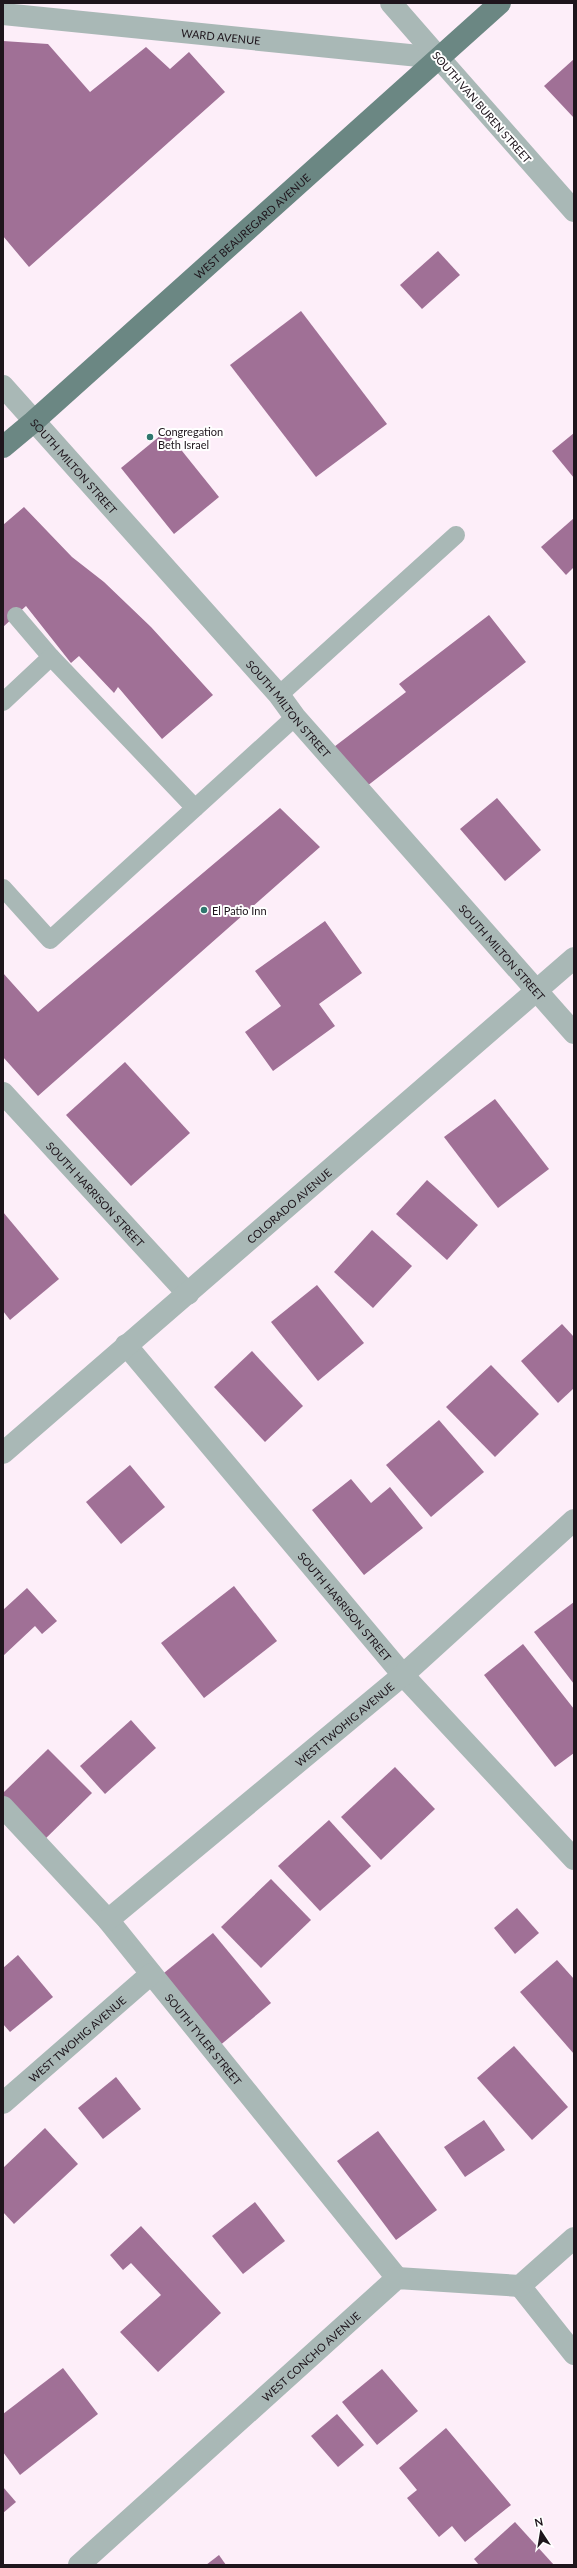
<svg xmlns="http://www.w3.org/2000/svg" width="577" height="2568" font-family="Lato,sans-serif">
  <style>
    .building { fill: #a07096 }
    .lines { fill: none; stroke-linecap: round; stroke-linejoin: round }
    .service { stroke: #a9b8b6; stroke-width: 18 }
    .minor { stroke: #a9b8b6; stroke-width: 22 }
    .tertiary { stroke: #a9b8b6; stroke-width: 22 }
    .primary { stroke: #6b8783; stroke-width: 22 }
    .poi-dot { fill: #2f766e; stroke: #fff; stroke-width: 1.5 }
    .labels { text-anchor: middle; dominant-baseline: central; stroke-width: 4; stroke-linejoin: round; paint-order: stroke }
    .street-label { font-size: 11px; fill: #1e151c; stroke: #fff }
    .poi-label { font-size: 11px; fill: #1e151c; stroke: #fff; text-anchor: start }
  </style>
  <rect width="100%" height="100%" fill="#fdeef9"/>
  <g class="building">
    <polygon points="3,41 48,44 90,92 146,47 170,69 189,52 225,92 29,267 3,236"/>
    <polygon points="574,59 574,118 544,86"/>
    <polygon points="438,251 460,275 422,309 400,285"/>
    <polygon points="301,311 387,424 316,477 230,365"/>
    <polygon points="166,431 219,497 174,534 121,468"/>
    <polygon points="574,433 574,478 552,451"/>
    <polygon points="24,507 72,557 104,582 151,627 213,695 162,739 118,687 114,693 79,656 71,663 26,606 3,627 3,525"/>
    <polygon points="574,518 574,567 566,575 541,547"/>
    <polygon points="489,615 526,662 362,790 330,750 406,692 399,684"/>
    <polygon points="497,798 541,850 505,881 460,829"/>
    <polygon points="280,808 320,847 38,1096 3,1057 3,973 38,1012"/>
    <polygon points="325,921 362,973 319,1004 335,1026 273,1071 245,1032 281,1006 255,971"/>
    <polygon points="125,1062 190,1133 131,1186 66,1115"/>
    <polygon points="495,1099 549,1169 498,1208 444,1137"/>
    <polygon points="427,1180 478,1225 447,1260 396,1214"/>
    <polygon points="3,1212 59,1279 10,1320 3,1311"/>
    <polygon points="372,1230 412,1266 373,1308 334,1272"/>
    <polygon points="317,1285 364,1343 318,1381 271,1322"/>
    <polygon points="562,1324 574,1337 574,1388 558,1403 521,1361"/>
    <polygon points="252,1351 303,1406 265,1442 214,1387"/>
    <polygon points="491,1365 539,1414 495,1457 446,1407"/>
    <polygon points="439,1420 484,1472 431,1517 386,1465"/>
    <polygon points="130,1465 165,1507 121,1544 86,1502"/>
    <polygon points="351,1479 371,1503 390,1487 423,1528 364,1575 312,1510"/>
    <polygon points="234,1586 277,1641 204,1698 161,1643"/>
    <polygon points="27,1588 57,1621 42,1634 35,1626 3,1656 3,1610"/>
    <polygon points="574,1602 574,1684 534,1632"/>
    <polygon points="523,1644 574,1709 574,1753 555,1767 484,1675"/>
    <polygon points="131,1720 156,1748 105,1794 80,1766"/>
    <polygon points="48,1749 92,1793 40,1844 3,1806 3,1793"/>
    <polygon points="395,1767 435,1809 381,1860 341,1817"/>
    <polygon points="329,1820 371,1866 320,1911 278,1866"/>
    <polygon points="271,1879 311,1920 261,1968 221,1927"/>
    <polygon points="517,1908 539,1933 515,1954 494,1928"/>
    <polygon points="213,1933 271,2003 218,2047 159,1977"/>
    <polygon points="18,1955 53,1997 10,2032 3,2024 3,1968"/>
    <polygon points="557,1960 574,1979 574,2054 520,1992"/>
    <polygon points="514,2046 568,2107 532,2140 477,2078"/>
    <polygon points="116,2077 141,2109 103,2139 78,2108"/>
    <polygon points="484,2120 505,2150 465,2177 444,2147"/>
    <polygon points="45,2128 78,2164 14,2224 3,2212 3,2168"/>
    <polygon points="378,2131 437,2210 396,2240 337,2161"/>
    <polygon points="255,2202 285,2241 243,2274 212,2236"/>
    <polygon points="141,2226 221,2313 158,2372 120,2332 161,2295 131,2263 123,2270 110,2255"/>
    <polygon points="63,2368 98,2414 20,2475 3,2452 3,2414"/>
    <polygon points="382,2369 418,2411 377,2445 342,2402"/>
    <polygon points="337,2414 364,2445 338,2467 311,2436"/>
    <polygon points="446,2428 511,2505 465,2542 452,2526 439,2537 407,2498 417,2490 399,2468"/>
    <polygon points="3,2487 16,2502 3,2513"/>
    <polygon points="515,2522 554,2565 479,2565 474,2559"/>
    <polygon points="219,2555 226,2565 206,2565"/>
  </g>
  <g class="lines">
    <g class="service">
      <polyline points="16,616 51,657"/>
      <polyline points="279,695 456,535"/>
      <polyline points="3,702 51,657 195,808"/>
      <polyline points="3,888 50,940 295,717"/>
    </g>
    <g class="minor">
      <path id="s1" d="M3,14L439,58L574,211"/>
      <path id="s2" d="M3,386L279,695L295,717L574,1033"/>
      <path id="s3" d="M3,1093L188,1294"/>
      <path id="s4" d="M126,1345L403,1675L574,1859"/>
      <path id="s5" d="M3,1453L574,958"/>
      <path id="s6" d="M3,1807L108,1920L397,2278"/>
      <path id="s7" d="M108,1920L403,1675L574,1520"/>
      <path id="s8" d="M3,2103L151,1974"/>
      <polyline points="520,2286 574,2354"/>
      <path id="s9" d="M79,2565L397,2278L520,2286L574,2238"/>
    </g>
    <polyline class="tertiary" points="391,3 439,58"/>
    <path class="primary" id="s10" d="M3,447L33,422L500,3"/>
  </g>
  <g class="poi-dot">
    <circle cx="150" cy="437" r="4"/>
    <circle cx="204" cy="910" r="4"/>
  </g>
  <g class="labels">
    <g class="street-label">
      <text stroke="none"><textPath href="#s1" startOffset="219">WARD AVENUE</textPath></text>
      <text transform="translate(482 107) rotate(49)">SOUTH VAN BUREN STREET</text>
      <text stroke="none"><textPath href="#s10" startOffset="333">WEST BEAUREGARD AVENUE</textPath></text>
      <text stroke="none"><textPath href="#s2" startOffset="107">SOUTH MILTON STREET</textPath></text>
      <text stroke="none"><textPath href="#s2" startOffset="431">SOUTH MILTON STREET</textPath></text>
      <text stroke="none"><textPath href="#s2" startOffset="755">SOUTH MILTON STREET</textPath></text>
      <text stroke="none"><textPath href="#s3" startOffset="137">SOUTH HARRISON STREET</textPath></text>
      <text stroke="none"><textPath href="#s5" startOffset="378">COLORADO AVENUE</textPath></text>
      <text stroke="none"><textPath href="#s4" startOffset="341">SOUTH HARRISON STREET</textPath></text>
      <text stroke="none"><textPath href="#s7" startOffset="307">WEST TWOHIG AVENUE</textPath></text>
      <text stroke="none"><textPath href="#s8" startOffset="98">WEST TWOHIG AVENUE</textPath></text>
      <text stroke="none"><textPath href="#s6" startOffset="307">SOUTH TYLER STREET</textPath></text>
      <text stroke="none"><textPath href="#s9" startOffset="312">WEST CONCHO AVENUE</textPath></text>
    </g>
    <g class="poi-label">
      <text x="158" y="431">Congregation<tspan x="158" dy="13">Beth Israel</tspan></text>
      <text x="212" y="910">El Patio Inn</text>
    </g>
  </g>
  <rect width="577" height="2568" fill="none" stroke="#1e151c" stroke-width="8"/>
  <g transform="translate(541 2532) rotate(348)" stroke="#ffffff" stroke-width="3" paint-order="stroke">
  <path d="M0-3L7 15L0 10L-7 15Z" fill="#1e151c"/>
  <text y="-6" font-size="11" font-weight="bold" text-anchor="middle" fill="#1e151c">N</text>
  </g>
</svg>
